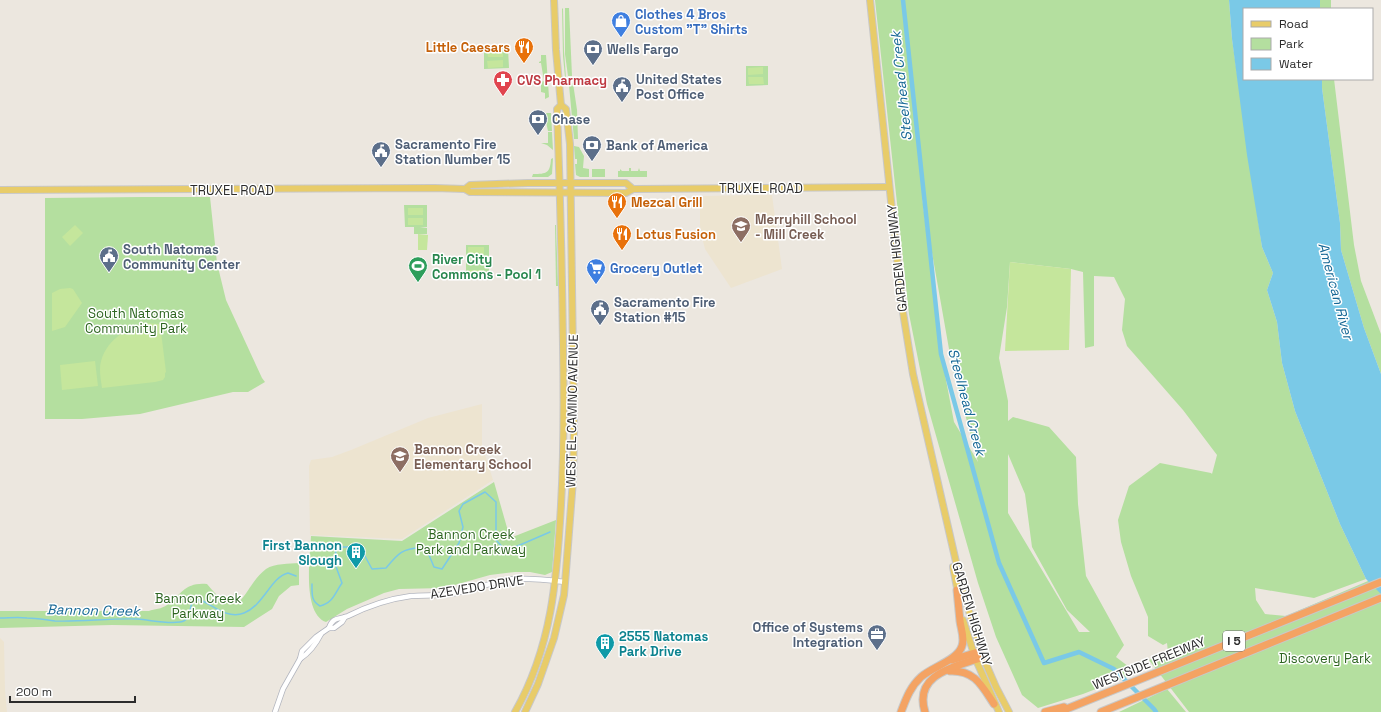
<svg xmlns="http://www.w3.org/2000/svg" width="1381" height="712" font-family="'Space Grotesk',sans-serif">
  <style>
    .education { fill: #ede4d0 }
    .green { fill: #b4df9f; fill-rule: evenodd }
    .pitch { fill: #c5e69c }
    .water { fill: #7ac9e7 }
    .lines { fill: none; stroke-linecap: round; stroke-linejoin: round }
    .stream { stroke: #7ac9e7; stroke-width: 1.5 }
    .canal { stroke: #7ac9e7; stroke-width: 4.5 }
    .minor-casing { stroke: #b2b5be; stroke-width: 6 }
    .major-casing { stroke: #c8c8c8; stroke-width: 8 }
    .highway-casing { stroke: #c8c8c8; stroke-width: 9 }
    .minor { stroke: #fff; stroke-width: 4.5 }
    .major { stroke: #e8cc69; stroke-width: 6 }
    .highway { stroke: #f4a363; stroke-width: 7 }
    .labels { text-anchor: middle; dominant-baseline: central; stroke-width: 3; stroke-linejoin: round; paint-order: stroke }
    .shield { fill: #fff; stroke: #6b6b6b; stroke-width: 1 }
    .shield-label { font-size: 12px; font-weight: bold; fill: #2c2c2c }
    .shop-label { font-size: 13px; font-weight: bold; fill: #366cbe; stroke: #fff; text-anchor: start }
    .food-label { font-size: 13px; font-weight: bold; fill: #c56008; stroke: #fff; text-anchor: start }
    .service-label { font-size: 13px; font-weight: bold; fill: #4e5e75; stroke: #fff; text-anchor: start }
    .health-label { font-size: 13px; font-weight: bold; fill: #be3a42; stroke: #fff; text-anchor: start }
    .street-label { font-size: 13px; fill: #2c2c2c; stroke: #fff }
    .education-label { font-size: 13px; font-weight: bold; fill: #785e54; stroke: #fff; text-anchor: start }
    .leisure-label { font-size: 13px; font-weight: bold; fill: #27864d; stroke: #fff; text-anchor: start }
    .park-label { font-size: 13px; fill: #2d6520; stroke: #fff }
    .culture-label { font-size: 13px; font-weight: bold; fill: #0d838f; stroke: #fff; text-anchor: end }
    .water-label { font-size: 14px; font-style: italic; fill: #166895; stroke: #fff }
  </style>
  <rect width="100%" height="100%" fill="#ece7df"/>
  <g class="education">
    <polygon points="772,195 782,269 731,288 705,249 702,237 700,225 700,199 702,196 706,196"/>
    <polygon points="482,404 482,445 493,480 402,539 310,535 309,466 311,460 332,457 351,450 428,418"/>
    <polygon points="0,638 4,642 5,690 7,712 0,712"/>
  </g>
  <g class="green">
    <path d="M875,0H1229L1232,39L1262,247L1273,273L1267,290L1277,322L1282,363L1295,411L1340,524L1366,579L1314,598L1255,588L1256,600L1265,614L1286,616L1375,578L1381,589V712H1189L1149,660L1168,652L1167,643L1163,645L1148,636V617L1131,576L1121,542L1118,520L1129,486L1160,463L1211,473L1212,474L1217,455L1183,410L1127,346L1122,330L1125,299L1114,277L1094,276V346L1085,348L1083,272L1071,269L1010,262L1007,307L999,358L1008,401V421L1013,417L1049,427L1076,457L1078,504L1086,576L1124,645L1116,657L1137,673L1083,694L1038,708L1022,695L996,637L978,583L927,404L909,314ZM922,196L952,366L978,462L954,422L941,354ZM1008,454L1025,494L1032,547L1067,610L1090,632H1079L1008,513Z"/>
    <rect x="1320" y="0" width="11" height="9"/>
    <polygon points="563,8 564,51 566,78 565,77 563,56 562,9"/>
    <polygon points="565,8 569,8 572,76 568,76 565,54"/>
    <polygon points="484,48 508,48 509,68 484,69"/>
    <polygon points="541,55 546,55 549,97 545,99 545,93 541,92 541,82 544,81 541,63 539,63 539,62 541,61"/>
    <polygon points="746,66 768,66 768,85 746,86"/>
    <polygon points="1322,79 1334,79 1354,245 1361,281 1381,334 1381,374 1364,328 1341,250 1340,223 1322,88"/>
    <polygon points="573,83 577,110 578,139 574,139 569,85"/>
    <polygon points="547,113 551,113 552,131 548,131 546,122 544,122 545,114"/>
    <polygon points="548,132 552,132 553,150 547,145 541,143 548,143"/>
    <polygon points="574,146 579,147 584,156 583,168 589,169 589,177 580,177 576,175 575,164 577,164 577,159 575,159"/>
    <path d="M553,158L552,174L548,177H532L533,174C547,174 550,173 551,159Z"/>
    <polygon points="629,168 631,168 631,171 638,171 639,168 640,171 647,171 647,177 618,177 618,171 620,171 620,169 622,171 629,171"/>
    <rect x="592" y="169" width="13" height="8"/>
    <polygon points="142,197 210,197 217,263 226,300 262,378 265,382 248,392 233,392 140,414 82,419 45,419 45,198"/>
    <polygon points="404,205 427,205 427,227 420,227 427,228 427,234 414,234 414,227 405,227"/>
    <polygon points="555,225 556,225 558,286 556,286"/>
    <polygon points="466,245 489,245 489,279 466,278"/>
    <path d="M494,482L510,538L556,520L552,572L545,575L530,572H515L490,575L444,588L399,589L384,593L347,609L326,622C302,613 310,557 311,536L402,541Z"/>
    <path d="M299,563V585L291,586L279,596L272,609L244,627L112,625L0,628V611H149C154,609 162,609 167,605C182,594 185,582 207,584C243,628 241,588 266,569C275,563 289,564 299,563Z"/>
    <polygon points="1167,689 1186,712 1119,712"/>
  </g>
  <g class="pitch">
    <polygon points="487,50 503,50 503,57 488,57"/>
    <polygon points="503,60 503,67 488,68 487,61"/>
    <polygon points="763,67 763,74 748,75 748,68"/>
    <polygon points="748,77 763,77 764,84 749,84"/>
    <rect x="408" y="208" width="15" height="7"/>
    <rect x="408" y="218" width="15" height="7"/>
    <polygon points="75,225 83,233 70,246 62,237"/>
    <polygon points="418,234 428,235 427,250 418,250"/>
    <rect x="468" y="247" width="16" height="7"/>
    <polygon points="1010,262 1071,269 1069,350 1005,351"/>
    <rect x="468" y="270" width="16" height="7"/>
    <polygon points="70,288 73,289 82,303 65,327 52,331 52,293 60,289"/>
    <path d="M144,323L160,324L166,372L165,373V377L163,380L155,382L102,388C101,382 100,375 100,369C101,345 123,329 144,323Z"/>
    <polygon points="95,361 98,386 62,390 60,365"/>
  </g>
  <polygon class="water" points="1229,0 1320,0 1320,9 1244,9 1244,79 1322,79 1322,88 1340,223 1341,250 1364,328 1381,374 1381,594 1366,579 1340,524 1295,411 1282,363 1277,322 1267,290 1273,273 1262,247 1247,155 1232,39"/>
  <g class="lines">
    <g class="stream">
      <path d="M312,584C312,594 311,601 320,606C333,603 335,593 342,583L335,564L336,547H352L361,549L372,569L386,568C397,555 402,548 420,548L429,555L434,567L442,569L459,543L463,527L459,511L463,504L485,492L496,502V540L506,551L550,532"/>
      <path d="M0,618C9,618 18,617 27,618C37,618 46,620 55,621C82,622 110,618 137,619C151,620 166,624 180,622C194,620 187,602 196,600C206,597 223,621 244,613C264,605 271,577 288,573L296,576"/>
    </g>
    <polyline class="canal" points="903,0 941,354 999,563 1044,663 1079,652 1114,669 1154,709 1156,712"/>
    <defs>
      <g id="minor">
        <path d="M329,628C333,616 339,620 348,616C368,606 388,599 411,596C424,595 438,596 451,594C472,590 492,582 513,579C530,578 548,580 565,582"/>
        <path d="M300,659C309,653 316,644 321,634"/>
        <polyline points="275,712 283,689 300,659 302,651 316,637 329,628 334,628 342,622 345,617"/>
      </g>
      <g id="major">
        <polyline points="870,0 902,306 913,374 962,588 983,657 996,687 1009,712"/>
        <polyline points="465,189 470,185 528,183 626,183 633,189"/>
        <polyline points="0,190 435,188 465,189 470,192 626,193 633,189 889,187"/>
        <polyline points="953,567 958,593"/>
        <polyline points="963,620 976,660 999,712"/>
        <path d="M515,712C552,647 557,578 561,505C564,452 564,398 563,345C562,267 560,188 557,109L561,105L556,50L554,0"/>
        <polyline points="525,712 538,684 554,638 564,595 566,571 573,480 574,429 570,144 566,109 561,105"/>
      </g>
      <g id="highway">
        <polyline points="952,660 981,651"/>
        <path d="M950,671C975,670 982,686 994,704"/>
        <path d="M901,712C906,699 910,687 921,677C932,667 958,660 962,646C965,638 961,629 960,621C959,611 958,600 957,590"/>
        <path d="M925,712C913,673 956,667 983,657"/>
        <polyline points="1045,712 1064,707"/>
        <polyline points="1059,712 1381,582"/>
        <polyline points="1101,712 1381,598"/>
      </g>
    </defs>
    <use href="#minor" class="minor-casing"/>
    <use href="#major" class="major-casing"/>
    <use href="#highway" class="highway-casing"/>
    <use href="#minor" class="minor"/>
    <use href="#major" class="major"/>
    <use href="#highway" class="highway"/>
  </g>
  <defs>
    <symbol id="shop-pin" viewBox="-11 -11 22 30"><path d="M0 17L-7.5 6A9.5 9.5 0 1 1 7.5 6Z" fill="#3f7fe0" stroke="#fff"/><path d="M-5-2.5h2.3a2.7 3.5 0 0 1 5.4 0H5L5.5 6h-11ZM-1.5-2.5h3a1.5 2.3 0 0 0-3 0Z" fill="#fff"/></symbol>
    <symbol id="restaurant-pin" viewBox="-11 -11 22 30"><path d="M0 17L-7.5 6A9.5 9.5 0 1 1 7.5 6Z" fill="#e8710a" stroke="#fff"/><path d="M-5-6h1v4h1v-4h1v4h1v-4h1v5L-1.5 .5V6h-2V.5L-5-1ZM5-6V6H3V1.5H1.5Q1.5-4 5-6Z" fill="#fff"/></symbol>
    <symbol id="bank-pin" viewBox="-11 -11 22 30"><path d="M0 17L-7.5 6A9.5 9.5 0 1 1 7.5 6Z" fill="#5c6f8a" stroke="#fff"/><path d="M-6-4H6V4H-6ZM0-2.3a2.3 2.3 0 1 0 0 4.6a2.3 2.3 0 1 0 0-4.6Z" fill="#fff"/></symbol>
    <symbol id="pharmacy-pin" viewBox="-11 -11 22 30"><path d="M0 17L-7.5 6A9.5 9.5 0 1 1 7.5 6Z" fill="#e0444e" stroke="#fff"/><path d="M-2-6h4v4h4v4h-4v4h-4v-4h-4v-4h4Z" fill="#fff"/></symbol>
    <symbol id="civic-pin" viewBox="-11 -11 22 30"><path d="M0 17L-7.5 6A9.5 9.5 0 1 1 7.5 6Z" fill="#5c6f8a" stroke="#fff"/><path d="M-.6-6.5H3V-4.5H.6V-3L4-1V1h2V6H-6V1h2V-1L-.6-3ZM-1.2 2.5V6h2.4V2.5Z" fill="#fff"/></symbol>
    <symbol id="school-pin" viewBox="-11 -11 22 30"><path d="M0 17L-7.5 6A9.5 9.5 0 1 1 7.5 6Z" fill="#8d6e63" stroke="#fff"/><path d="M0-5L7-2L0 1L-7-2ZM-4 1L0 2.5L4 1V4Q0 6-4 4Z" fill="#fff"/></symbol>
    <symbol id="stadium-pin" viewBox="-11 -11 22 30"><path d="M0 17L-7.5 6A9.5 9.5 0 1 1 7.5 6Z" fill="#2e9e5b" stroke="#fff"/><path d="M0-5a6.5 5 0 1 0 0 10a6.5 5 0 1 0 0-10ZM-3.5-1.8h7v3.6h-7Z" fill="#fff"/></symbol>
    <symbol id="supermarket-pin" viewBox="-11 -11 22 30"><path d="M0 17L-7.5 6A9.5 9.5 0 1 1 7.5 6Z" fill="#3f7fe0" stroke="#fff"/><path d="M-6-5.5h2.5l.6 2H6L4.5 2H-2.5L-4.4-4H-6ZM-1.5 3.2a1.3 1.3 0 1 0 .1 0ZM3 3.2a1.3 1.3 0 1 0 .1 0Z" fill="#fff"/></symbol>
    <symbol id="building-pin" viewBox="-11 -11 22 30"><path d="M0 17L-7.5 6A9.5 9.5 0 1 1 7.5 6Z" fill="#0f9aa8" stroke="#fff"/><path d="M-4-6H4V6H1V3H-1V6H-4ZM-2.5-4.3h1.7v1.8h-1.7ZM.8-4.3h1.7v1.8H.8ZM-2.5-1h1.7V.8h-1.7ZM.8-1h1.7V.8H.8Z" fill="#fff"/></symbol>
    <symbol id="office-pin" viewBox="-11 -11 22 30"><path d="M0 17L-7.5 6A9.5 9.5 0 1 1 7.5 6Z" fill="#5c6f8a" stroke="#fff"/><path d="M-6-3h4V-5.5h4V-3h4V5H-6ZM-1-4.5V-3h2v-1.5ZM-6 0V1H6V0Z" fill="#fff"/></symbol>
  </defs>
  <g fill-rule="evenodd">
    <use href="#shop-pin" x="610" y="10" width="22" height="30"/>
    <use href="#restaurant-pin" x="513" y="36" width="22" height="30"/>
    <use href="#bank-pin" x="582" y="38" width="22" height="30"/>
    <use href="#pharmacy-pin" x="492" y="69" width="22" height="30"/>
    <use href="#civic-pin" x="611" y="75" width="22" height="30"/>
    <use href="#bank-pin" x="527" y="108" width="22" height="30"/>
    <use href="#bank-pin" x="581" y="134" width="22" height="30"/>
    <use href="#civic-pin" x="370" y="140" width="22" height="30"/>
    <use href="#restaurant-pin" x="606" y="191" width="22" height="30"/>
    <use href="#school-pin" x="730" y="215" width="22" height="30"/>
    <use href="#restaurant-pin" x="611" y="223" width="22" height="30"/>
    <use href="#civic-pin" x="98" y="245" width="22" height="30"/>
    <use href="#stadium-pin" x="407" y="255" width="22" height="30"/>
    <use href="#supermarket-pin" x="585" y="257" width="22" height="30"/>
    <use href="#civic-pin" x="589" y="298" width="22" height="30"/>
    <use href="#school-pin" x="389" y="445" width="22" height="30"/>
    <use href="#building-pin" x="345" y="541" width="22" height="30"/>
    <use href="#office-pin" x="866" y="623" width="22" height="30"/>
    <use href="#building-pin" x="594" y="632" width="22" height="30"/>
  </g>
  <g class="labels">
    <rect class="shield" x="1223" y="631" width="22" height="20" rx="3"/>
    <g class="shield-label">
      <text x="1234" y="641">I 5</text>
    </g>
    <g class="shop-label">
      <text x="635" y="14">Clothes 4 Bros<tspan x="635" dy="15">Custom "T" Shirts</tspan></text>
      <text x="610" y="268">Grocery Outlet</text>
    </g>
    <g class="food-label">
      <text x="510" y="47" text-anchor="end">Little Caesars</text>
      <text x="631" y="202">Mezcal Grill</text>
      <text x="636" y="234">Lotus Fusion</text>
    </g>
    <g class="service-label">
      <text x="607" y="49">Wells Fargo</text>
      <text x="636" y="79">United States<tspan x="636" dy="15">Post Office</tspan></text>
      <text x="552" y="119">Chase</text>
      <text x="395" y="144">Sacramento Fire<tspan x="395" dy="15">Station Number 15</tspan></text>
      <text x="606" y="145">Bank of America</text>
      <text x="123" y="249">South Natomas<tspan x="123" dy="15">Community Center</tspan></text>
      <text x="614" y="302">Sacramento Fire<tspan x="614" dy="15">Station #15</tspan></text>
      <text x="863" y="627" text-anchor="end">Office of Systems<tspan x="863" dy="15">Integration</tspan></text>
    </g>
    <g class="health-label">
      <text x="517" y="80">CVS Pharmacy</text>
    </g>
    <g class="street-label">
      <text x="761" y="188">TRUXEL ROAD</text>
      <text x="232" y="190">TRUXEL ROAD</text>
      <text transform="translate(897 258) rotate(-96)">GARDEN HIGHWAY</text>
      <text transform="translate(572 411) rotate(-89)">WEST EL CAMINO AVENUE</text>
      <text transform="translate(477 587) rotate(-9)">AZEVEDO DRIVE</text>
      <text transform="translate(972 614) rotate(73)">GARDEN HIGHWAY</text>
      <text transform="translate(1149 663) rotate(-22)">WESTSIDE FREEWAY</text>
    </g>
    <g class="education-label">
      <text x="755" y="219">Merryhill School<tspan x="755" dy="15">- Mill Creek</tspan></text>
      <text x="414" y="449">Bannon Creek<tspan x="414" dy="15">Elementary School</tspan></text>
    </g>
    <g class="leisure-label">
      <text x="432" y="259">River City<tspan x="432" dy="15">Commons - Pool 1</tspan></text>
    </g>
    <g class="park-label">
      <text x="136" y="313">South Natomas<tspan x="136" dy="15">Community Park</tspan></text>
      <text x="471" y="534">Bannon Creek<tspan x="471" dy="15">Park and Parkway</tspan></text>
      <text x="198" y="598">Bannon Creek<tspan x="198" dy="15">Parkway</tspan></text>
      <text x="1325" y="658">Discovery Park</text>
    </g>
    <g class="culture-label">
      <text x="342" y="545">First Bannon<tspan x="342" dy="15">Slough</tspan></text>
      <text x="619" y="636" text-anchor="start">2555 Natomas<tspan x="619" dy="15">Park Drive</tspan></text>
    </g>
    <g class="water-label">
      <text transform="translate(901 86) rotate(-96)">Steelhead Creek</text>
      <text transform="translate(1336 291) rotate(75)">American River</text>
      <text transform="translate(967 402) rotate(75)">Steelhead Creek</text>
      <text transform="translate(93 610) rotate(1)">Bannon Creek</text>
    </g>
  </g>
  <rect x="1243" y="8" width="130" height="72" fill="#ffffff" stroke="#ababab"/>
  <rect x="1251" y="21" width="20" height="6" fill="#e8cc69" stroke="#ababab"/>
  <text x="1279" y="28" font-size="12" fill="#2c2c2c">Road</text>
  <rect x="1251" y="38" width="20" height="12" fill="#b4df9f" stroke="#ababab"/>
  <text x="1279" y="48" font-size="12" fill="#2c2c2c">Park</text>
  <rect x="1251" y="58" width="20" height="12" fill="#7ac9e7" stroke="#ababab"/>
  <text x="1279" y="68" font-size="12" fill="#2c2c2c">Water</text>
  <path d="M10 696v6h125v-6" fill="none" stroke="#2c2c2c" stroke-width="2"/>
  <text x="16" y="696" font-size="12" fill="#2c2c2c" stroke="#ffffff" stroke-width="3" paint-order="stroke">200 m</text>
</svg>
